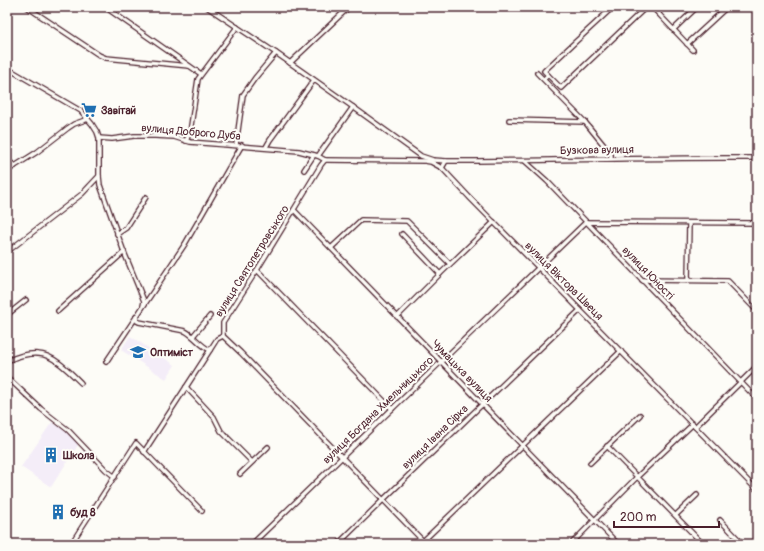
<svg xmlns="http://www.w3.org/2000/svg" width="764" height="551" font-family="Pangolin,sans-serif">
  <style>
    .built { fill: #f4edf8 }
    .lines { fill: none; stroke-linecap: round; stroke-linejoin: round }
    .minor-casing { stroke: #4a1f2b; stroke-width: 6 }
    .minor { stroke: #fdfcf7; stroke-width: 3.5 }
    .labels { text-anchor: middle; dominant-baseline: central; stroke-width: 4; stroke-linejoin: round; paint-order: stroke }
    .poi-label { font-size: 11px; font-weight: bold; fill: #4a1f2b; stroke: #fdfcf7; text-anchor: start }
    .street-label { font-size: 11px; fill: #4a1f2b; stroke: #fdfcf7 }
  </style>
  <rect width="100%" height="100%" fill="#fdfcf7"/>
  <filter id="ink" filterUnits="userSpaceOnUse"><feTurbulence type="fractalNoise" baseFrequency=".025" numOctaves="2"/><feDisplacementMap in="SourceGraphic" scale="8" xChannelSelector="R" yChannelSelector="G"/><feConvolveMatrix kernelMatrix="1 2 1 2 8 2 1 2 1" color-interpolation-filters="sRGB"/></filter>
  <g filter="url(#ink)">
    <g class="built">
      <polygon points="130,336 175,365 166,379 121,350"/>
      <polygon points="52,422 67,432 78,445 51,487 21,467"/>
    </g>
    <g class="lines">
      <defs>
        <g id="minor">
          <polyline points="27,7 99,55 106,58 189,66"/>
          <polyline points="105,7 201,74"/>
          <polyline points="207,7 276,53 353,107 421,156 433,160 446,161"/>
          <polyline points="645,8 653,8 693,50"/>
          <polyline points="658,13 664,7"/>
          <polyline points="673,30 697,7"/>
          <polyline points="687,44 727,7"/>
          <polyline points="290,63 349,7"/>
          <polyline points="7,68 81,111 92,124 97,132 99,138 99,176 100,185 124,252 142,296 144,301 143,306"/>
          <polyline points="537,73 585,122 611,154 611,158"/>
          <polyline points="548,75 544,71 613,7"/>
          <polyline points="544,79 548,75 561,88 645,8 644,7"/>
          <polyline points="509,120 585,122"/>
          <polyline points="99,138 112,139 134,136 155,136 174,137 190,142 299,151 318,156 325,160"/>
          <polyline points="186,141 190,132 198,79 237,27"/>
          <polyline points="236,145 243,95 255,78 276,53"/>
          <polyline points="266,147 270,140 314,80"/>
          <polyline points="318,156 353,107"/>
          <polyline points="7,160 15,166"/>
          <polyline points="325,160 425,161 431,162 442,168 471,199 757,490"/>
          <polyline points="525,161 547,181 757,399"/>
          <path d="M442,168L446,161C550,161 653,157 757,158"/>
          <polyline points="304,170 314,155"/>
          <polyline points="7,171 37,152 68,128 74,124 88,119"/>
          <polyline points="294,210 618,544"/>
          <polyline points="117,234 126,228 146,197"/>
          <polyline points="402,234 440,274"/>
          <polyline points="331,248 361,220 407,221 450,264"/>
          <polyline points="7,252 82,194 99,176"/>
          <polyline points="257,270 392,409"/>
          <polyline points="642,280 728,281 757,311"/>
          <polyline points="688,281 689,223"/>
          <polyline points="58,311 124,252"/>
          <polyline points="7,315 26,300"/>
          <path d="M136,317L137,321L139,322L185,331C195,336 200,346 210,350"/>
          <polyline points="397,317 440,274 494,222"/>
          <polyline points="193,336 210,316"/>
          <polyline points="223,336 241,353 426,544"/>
          <path d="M7,361C16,357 27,353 38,354C53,354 71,373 81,383"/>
          <polyline points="106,362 185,244 242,145"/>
          <polyline points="7,377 41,409 68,430 106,470 115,477"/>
          <polyline points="186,387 214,417 221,431 252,462"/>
          <polyline points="695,427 757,366"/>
          <polyline points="607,446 703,544"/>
          <polyline points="144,452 210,350 217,339 223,336 223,323 257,270 321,165 325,160"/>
          <polyline points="590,463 640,415"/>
          <polyline points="240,474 268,447"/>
          <polyline points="676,515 697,495"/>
          <polyline points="720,520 743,544"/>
          <polyline points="71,544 136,443 202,511"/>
          <polyline points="252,544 586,222 755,223 757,225"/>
          <polyline points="338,544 383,500 523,365 580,310"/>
          <polyline points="420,544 621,351"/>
          <polyline points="571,544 637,477 693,424"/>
        </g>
      </defs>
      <use href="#minor" class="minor-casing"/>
      <use href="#minor" class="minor"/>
    </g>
  </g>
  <defs>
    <symbol id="supermarket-bare" viewBox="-9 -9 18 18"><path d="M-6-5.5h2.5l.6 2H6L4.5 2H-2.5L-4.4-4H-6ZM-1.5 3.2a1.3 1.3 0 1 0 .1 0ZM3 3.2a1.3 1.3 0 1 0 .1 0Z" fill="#1f6fb2" stroke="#fdfcf7" stroke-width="2.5" paint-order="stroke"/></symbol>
    <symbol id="school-bare" viewBox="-9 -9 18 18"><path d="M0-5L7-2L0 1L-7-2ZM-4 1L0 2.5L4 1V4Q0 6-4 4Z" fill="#1f6fb2" stroke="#fdfcf7" stroke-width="2.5" paint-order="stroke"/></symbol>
    <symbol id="building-bare" viewBox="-9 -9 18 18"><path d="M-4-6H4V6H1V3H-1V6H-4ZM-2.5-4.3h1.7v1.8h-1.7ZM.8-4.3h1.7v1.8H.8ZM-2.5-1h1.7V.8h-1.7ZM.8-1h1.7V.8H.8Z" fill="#1f6fb2" stroke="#fdfcf7" stroke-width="2.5" paint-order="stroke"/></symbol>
  </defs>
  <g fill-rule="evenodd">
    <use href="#supermarket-bare" x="78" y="99" width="22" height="22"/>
    <use href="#school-bare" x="127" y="341" width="22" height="22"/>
    <use href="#building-bare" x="40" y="444" width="22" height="22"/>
    <use href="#building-bare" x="47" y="501" width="22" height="22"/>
  </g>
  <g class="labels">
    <g class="poi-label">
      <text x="101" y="110">Завітай</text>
      <text x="150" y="352">Оптиміст</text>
      <text x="63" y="455">Школа</text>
      <text x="70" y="512">буд 8</text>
    </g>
    <g class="street-label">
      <text transform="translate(191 132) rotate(5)">вулиця Доброго Дуба</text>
      <text transform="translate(597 150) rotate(-1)">Бузкова вулиця</text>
      <text transform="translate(252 261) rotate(-58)">вулиця Святопетровського</text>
      <text transform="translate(648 273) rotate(46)">вулиця Юності</text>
      <text transform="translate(564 281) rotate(45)">вулиця Віктора Швеця</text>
      <text transform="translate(462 371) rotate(46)">Чумацька вулиця</text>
      <text transform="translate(378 410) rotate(-44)">вулиця Богдана Хмельницького</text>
      <text transform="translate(435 437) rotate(-44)">вулиця Івана Сірка</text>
    </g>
  </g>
  <rect width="764" height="551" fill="none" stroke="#fdfcf7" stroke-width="24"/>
  <rect x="12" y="12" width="740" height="527" fill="none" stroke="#4a1f2b" stroke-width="1.5" filter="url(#ink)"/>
  <path d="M614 521v6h105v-6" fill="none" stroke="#4a1f2b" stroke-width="2"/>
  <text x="620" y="521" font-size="12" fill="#4a1f2b" stroke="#fdfcf7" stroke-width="3" paint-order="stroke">200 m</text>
</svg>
